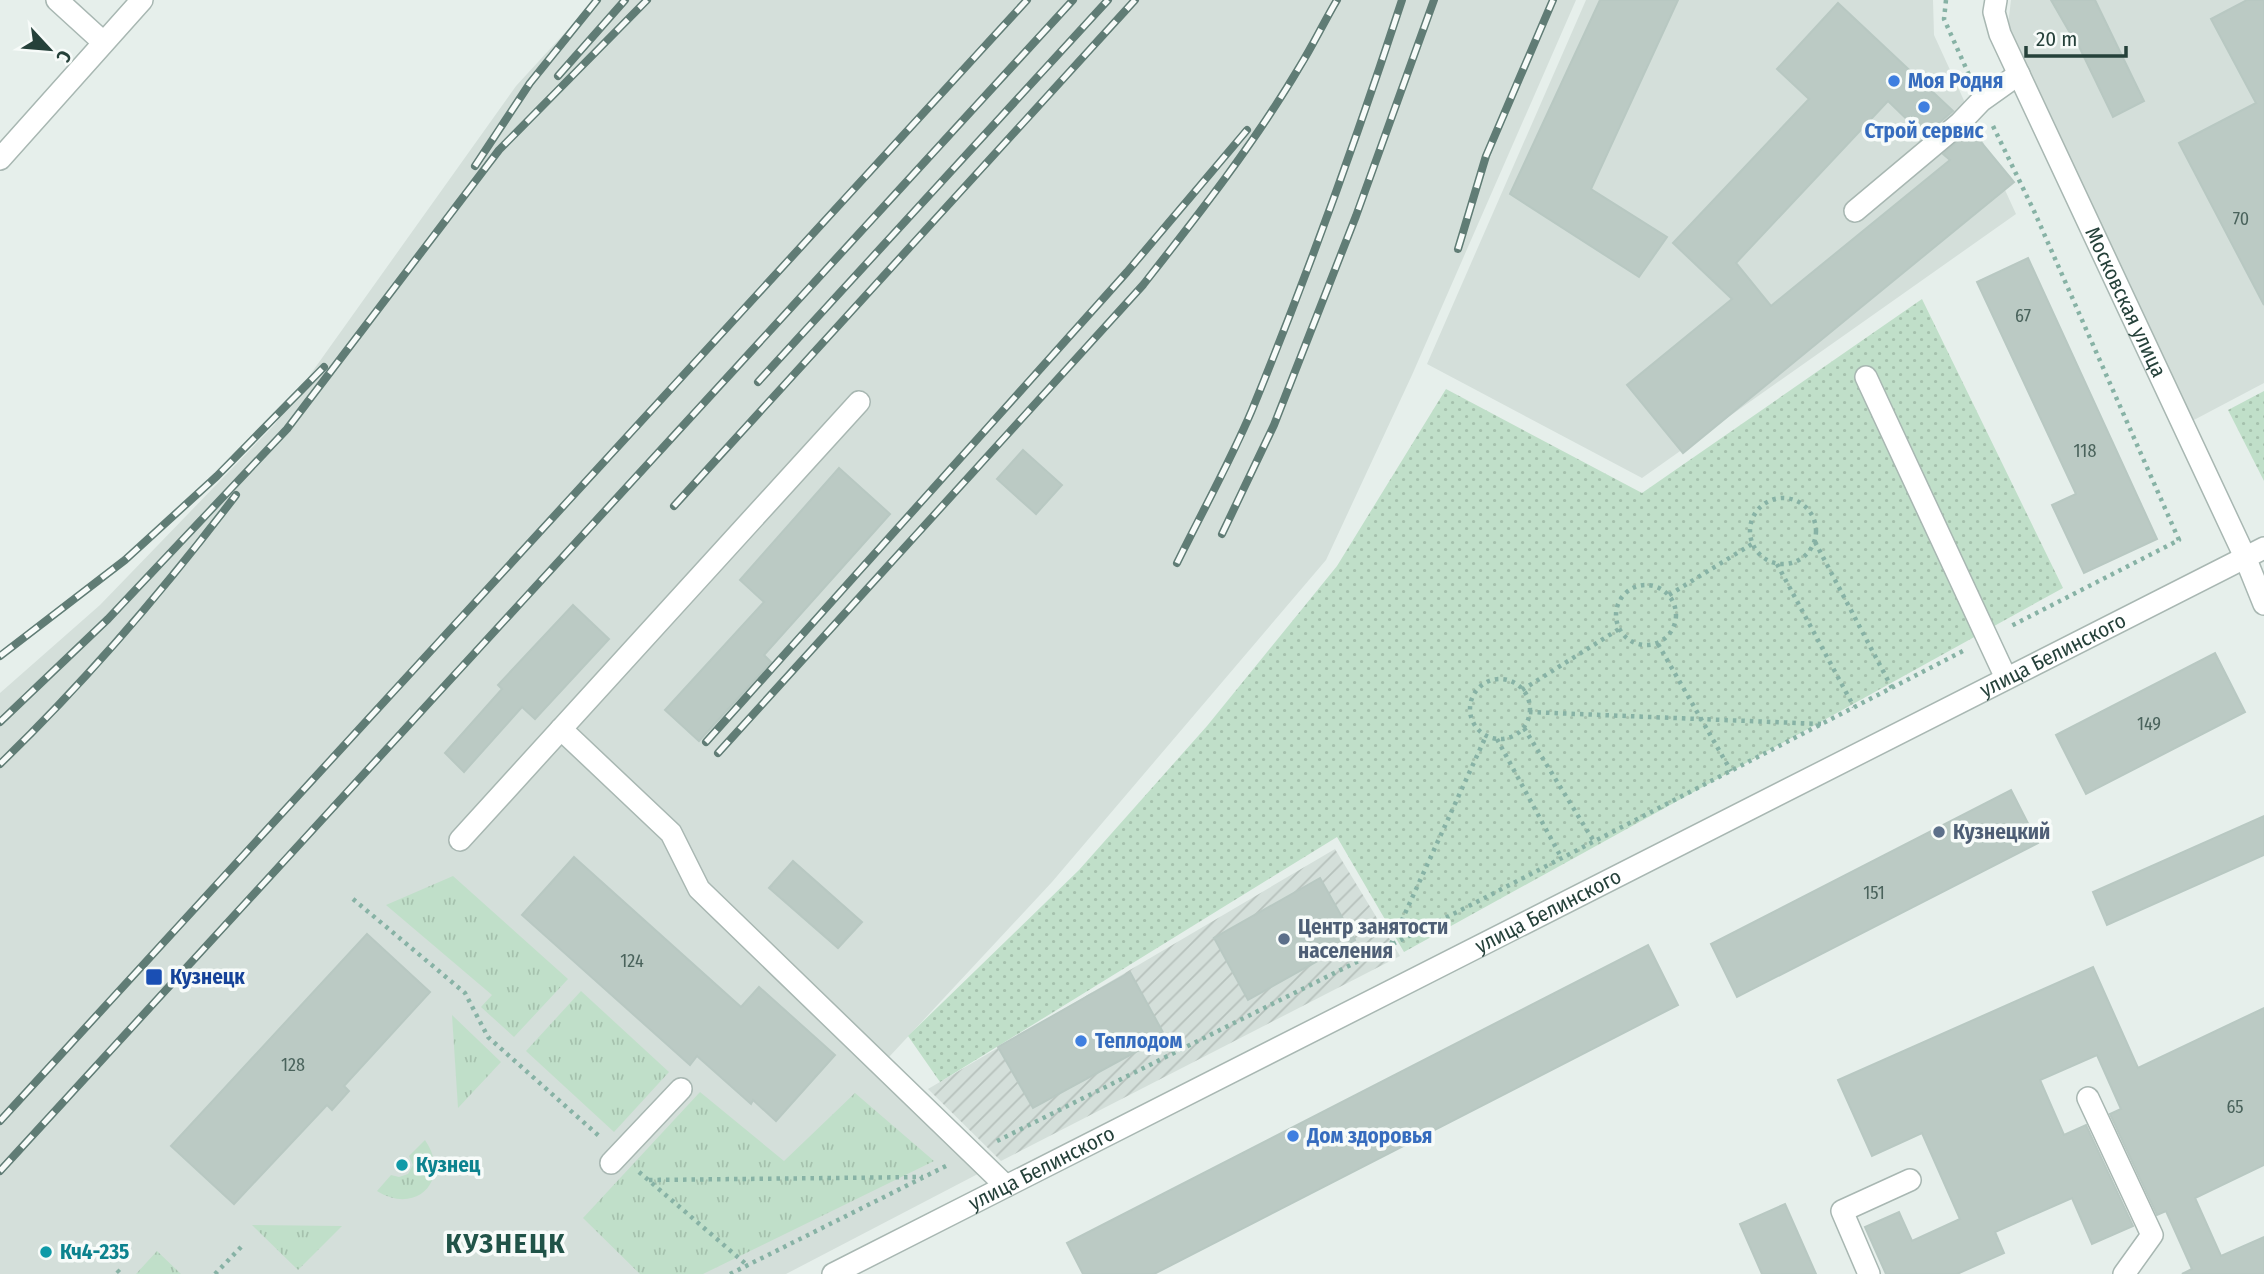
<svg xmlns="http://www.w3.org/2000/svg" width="2264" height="1274" font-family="'Fira Sans Condensed',sans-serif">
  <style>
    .built { fill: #d4dfda }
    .industrial { fill: url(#industrial-furrows) }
    .grass { fill: url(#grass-tufts) }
    .park { fill: url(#park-dots) }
    .building { fill: #bbcac4; stroke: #b8c8c2; stroke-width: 2 }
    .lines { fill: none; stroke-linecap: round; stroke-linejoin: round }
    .minor-casing { stroke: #a8b7b2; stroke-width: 24 }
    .path { stroke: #87b2a5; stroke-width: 4.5; stroke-dasharray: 3.5 5; stroke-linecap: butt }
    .minor { stroke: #fff; stroke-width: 21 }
    .rail-casing { stroke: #607c75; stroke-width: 8 }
    .rail { stroke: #f7fbf9; stroke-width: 5; stroke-dasharray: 16; stroke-linecap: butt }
    .shop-dot { fill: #3f7fe0; stroke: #f7fbf9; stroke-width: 2.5 }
    .service-dot { fill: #5c6f8a; stroke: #f7fbf9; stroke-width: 2.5 }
    .transit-dot { fill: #1a4fb4; stroke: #f7fbf9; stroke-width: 2.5 }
    .culture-dot { fill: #0f9aa8; stroke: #f7fbf9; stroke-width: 2.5 }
    .labels { text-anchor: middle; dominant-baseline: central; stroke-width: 7; stroke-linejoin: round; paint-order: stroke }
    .number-label { font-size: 18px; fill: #4a635c }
    .shop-label { font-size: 21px; font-weight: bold; fill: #366cbe; stroke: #f7fbf9; text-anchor: start }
    .street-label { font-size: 21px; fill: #25413a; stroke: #f7fbf9 }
    .service-label { font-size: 21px; font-weight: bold; fill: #4e5e75; stroke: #f7fbf9; text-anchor: start }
    .transit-label { font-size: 21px; font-weight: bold; fill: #164399; stroke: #f7fbf9; text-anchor: start }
    .culture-label { font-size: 21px; font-weight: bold; fill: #0d838f; stroke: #f7fbf9; text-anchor: start }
    .district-label { font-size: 28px; font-weight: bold; letter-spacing: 2px; fill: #205348; stroke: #f7fbf9 }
  </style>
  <defs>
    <pattern id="industrial-furrows" width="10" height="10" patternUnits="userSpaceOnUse" patternTransform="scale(1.75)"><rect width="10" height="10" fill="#d4dfda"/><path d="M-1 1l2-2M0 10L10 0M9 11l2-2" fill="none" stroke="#b6c1bc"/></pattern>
    <pattern id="grass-tufts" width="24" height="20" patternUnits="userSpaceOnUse" patternTransform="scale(1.75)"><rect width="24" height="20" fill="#c0dfc9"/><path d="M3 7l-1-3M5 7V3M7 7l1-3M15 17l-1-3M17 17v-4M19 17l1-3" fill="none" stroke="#a5c1ad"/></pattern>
    <pattern id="park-dots" width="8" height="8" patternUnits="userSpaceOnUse" patternTransform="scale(1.75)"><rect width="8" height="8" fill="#c0dfc9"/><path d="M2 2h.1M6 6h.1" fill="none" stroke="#a5c1ad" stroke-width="1.8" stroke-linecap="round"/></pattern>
  </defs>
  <rect width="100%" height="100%" fill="#e6efeb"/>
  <g class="built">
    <polygon points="595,0 1576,0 1412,375 1326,560 1052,882 889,1057 995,1165 786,1274 0,1274 0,693 100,605 275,424 516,86"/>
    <polygon points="1586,0 1933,0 1934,35 2016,214 1642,478 1427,364"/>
    <polygon points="2011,0 2264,0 2264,383 2192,421 2008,25"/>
  </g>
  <polygon class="industrial" points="1335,849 1400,956 1001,1161 928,1089"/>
  <g class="grass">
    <polygon points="453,876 568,979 514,1037 481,1007 492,995 386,905"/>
    <polygon points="581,991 669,1072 614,1132 526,1051"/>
    <polygon points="452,1015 501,1062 458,1108"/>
    <polygon points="700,1092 784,1161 855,1093 934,1161 703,1274 640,1274 583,1218"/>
    <path d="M425,1140C452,1179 417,1216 377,1191L391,1175L399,1177L408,1174L413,1165L409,1156Z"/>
    <polygon points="252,1225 342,1226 298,1270"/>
    <polygon points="157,1251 181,1274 136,1274"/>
  </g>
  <g class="park">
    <polygon points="1922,299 2063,588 1404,952 1337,837 940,1082 908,1036 1079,870 1207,726 1337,566 1446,389 1642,493"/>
    <polygon points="2264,391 2264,481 2228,410"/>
  </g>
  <g class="building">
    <polygon points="1600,0 1678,0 1591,189 1667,237 1639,277 1510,194"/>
    <polygon points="2051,0 2095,0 2144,101 2113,117 2072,32 2070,33"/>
    <polygon points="2247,0 2264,0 2264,305 2179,143 2256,103 2211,19"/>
    <polygon points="1838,3 1953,111 1924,136 1888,101 1736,263 1771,306 1950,160 1943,154 1971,130 2014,182 1683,453 1627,385 1732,299 1673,243 1809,99 1777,69"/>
    <polygon points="2028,258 2157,539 2084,573 2052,505 2076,494 1977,282"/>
    <polygon points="1023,450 1062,485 1036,514 997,479"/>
    <polygon points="839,468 890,514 764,655 771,662 699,741 665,710 764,602 740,580"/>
    <polygon points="573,605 609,639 535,719 522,707 464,772 445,753 502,689 498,685"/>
    <polygon points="2215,653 2245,712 2086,794 2056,735"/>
    <polygon points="2011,790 2038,843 1737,997 1711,944"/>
    <polygon points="2264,816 2264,855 2107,925 2093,892"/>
    <polygon points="574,857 741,1007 759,987 835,1055 776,1121 753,1100 751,1104 697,1056 690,1065 522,915"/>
    <polygon points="793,861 862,922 838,948 769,888"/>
    <polygon points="1320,878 1355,940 1248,1000 1214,938"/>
    <polygon points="367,934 430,992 344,1086 349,1091 332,1110 327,1105 234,1204 171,1146"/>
    <polygon points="1648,945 1678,1005 1154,1274 1083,1274 1067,1243"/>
    <polygon points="2093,967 2138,1068 2264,1008 2264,1165 2195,1198 2221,1256 2264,1237 2264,1274 2182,1274 2192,1269 2166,1211 2157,1215 2110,1114 2121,1109 2097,1055 2040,1080 2064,1135 2086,1125 2133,1226 2092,1244 2072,1198 1995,1232 2004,1253 1957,1274 1886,1274 1865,1227 1899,1212 1912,1241 1960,1219 1922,1133 1872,1156 1838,1080"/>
    <polygon points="1130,972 1165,1036 1033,1108 998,1047"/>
    <polygon points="1785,1204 1816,1274 1762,1274 1740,1224"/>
  </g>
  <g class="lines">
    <defs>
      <g id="minor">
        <polyline points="57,0 103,42"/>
        <path id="s1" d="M1996,0L1994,12L2000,34L2245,557L2264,604"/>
        <polyline points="0,159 142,0"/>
        <polyline points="1855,211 1960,123 1981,101 2019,74"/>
        <polyline points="1866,377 2006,678"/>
        <polyline points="561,729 671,833 699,889 1006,1186"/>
        <polyline points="460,840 859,402"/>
        <polyline points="2088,1098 2152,1235 2124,1274"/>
        <polyline points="611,1163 681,1089"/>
        <path id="s2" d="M833,1274L2264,548"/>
        <polyline points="1869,1274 1842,1211 1910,1180"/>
      </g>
    </defs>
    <use href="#minor" class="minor-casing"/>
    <g class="path">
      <polyline points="1946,0 1944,19 1970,77"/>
      <polyline points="1993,126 2034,211 2179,540 2011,626"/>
      <circle cx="1783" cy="531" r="33"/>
      <polyline points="1815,542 1892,688"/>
      <polyline points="1777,564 1854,707"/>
      <circle cx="1646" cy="615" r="30"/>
      <polyline points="1669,595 1752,544"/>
      <polyline points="1658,644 1731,771"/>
      <circle cx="1500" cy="709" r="30"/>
      <polyline points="1522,690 1619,629"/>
      <polyline points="1529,712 1821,724"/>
      <polyline points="1524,728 1593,840"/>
      <polyline points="1497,739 1561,857"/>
      <polyline points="353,899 465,993 488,1037 599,1136"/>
      <polyline points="1391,944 1486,736"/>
      <polyline points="997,1141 1465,908 1963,651"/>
      <polyline points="639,1172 747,1265"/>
      <polyline points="649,1180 923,1177"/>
      <polyline points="117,1270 121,1274"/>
      <polyline points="215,1274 244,1244"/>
      <polyline points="730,1274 948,1165"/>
    </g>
    <use href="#minor" class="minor"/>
    <defs>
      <g id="rail">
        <polyline points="558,76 625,0"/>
        <polyline points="475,166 530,83 597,0"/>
        <polyline points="1458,249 1486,156 1553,0"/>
        <polyline points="758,382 1108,0"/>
        <polyline points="674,506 1135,0"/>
        <polyline points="1222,534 1274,425 1356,216 1434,0"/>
        <path d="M1177,563C1202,512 1230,462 1252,410C1307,276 1357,138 1402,0"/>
        <polyline points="0,656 125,560 217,476 324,367"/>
        <polyline points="0,722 108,619 287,429 499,150 647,0"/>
        <polyline points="706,742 1127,272 1247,130"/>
        <path d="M718,753L1143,285C1198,215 1254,144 1300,66C1313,45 1324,22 1337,0"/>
        <path d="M0,764C86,681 163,591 236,495"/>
        <polyline points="0,1121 1027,0"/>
        <polyline points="0,1171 1073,0"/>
      </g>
    </defs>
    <use href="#rail" class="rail-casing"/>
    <use href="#rail" class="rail"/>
  </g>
  <g class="shop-dot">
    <circle cx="1894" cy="81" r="7"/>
    <circle cx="1924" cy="107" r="7"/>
    <circle cx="1081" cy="1041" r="7"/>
    <circle cx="1293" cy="1136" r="7"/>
  </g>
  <g class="service-dot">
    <circle cx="1939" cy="832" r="7"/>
    <circle cx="1284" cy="939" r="7"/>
  </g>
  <rect class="transit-dot" x="145" y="968" width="18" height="18" rx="3.5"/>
  <g class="culture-dot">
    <circle cx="402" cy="1165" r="7"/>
    <circle cx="46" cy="1252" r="7"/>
  </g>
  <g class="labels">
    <g class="number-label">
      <text x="2241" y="219">70</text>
      <text x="2023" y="316">67</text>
      <text x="2085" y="451">118</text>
      <text x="2149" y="724">149</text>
      <text x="1874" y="893">151</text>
      <text x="632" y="961">124</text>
      <text x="293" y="1065">128</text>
      <text x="2235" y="1107">65</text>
    </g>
    <g class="shop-label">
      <text x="1908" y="81">Моя Родня</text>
      <text x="1924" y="131" text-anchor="middle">Строй сервис</text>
      <text x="1095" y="1041">Теплодом</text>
      <text x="1307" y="1136">Дом здоровья</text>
    </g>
    <g class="street-label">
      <text stroke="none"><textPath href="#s1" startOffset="331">Московская улица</textPath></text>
      <text stroke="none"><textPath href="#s2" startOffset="1368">улица Белинского</textPath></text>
      <text stroke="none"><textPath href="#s2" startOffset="802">улица Белинского</textPath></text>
      <text stroke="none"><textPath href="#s2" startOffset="234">улица Белинского</textPath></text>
    </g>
    <g class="service-label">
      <text x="1953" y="832">Кузнецкий</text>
      <text x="1298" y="927">Центр занятости<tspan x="1298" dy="24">населения</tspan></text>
    </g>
    <g class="transit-label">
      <text x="170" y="977">Кузнецк</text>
    </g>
    <g class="culture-label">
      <text x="416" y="1165">Кузнец</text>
      <text x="60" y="1252">Кч4-235</text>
    </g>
    <g class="district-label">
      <text x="506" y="1243">КУЗНЕЦК</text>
    </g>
  </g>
  <g transform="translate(49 49) rotate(116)" stroke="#f7fbf9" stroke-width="5" paint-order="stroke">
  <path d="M0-5L12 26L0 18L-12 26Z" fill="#25413a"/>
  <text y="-10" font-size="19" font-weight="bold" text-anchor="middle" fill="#25413a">С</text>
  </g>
  <path d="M2026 46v10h100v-10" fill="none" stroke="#25413a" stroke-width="3.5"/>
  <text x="2036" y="46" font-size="21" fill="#25413a" stroke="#f7fbf9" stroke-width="5" paint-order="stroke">20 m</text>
</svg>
